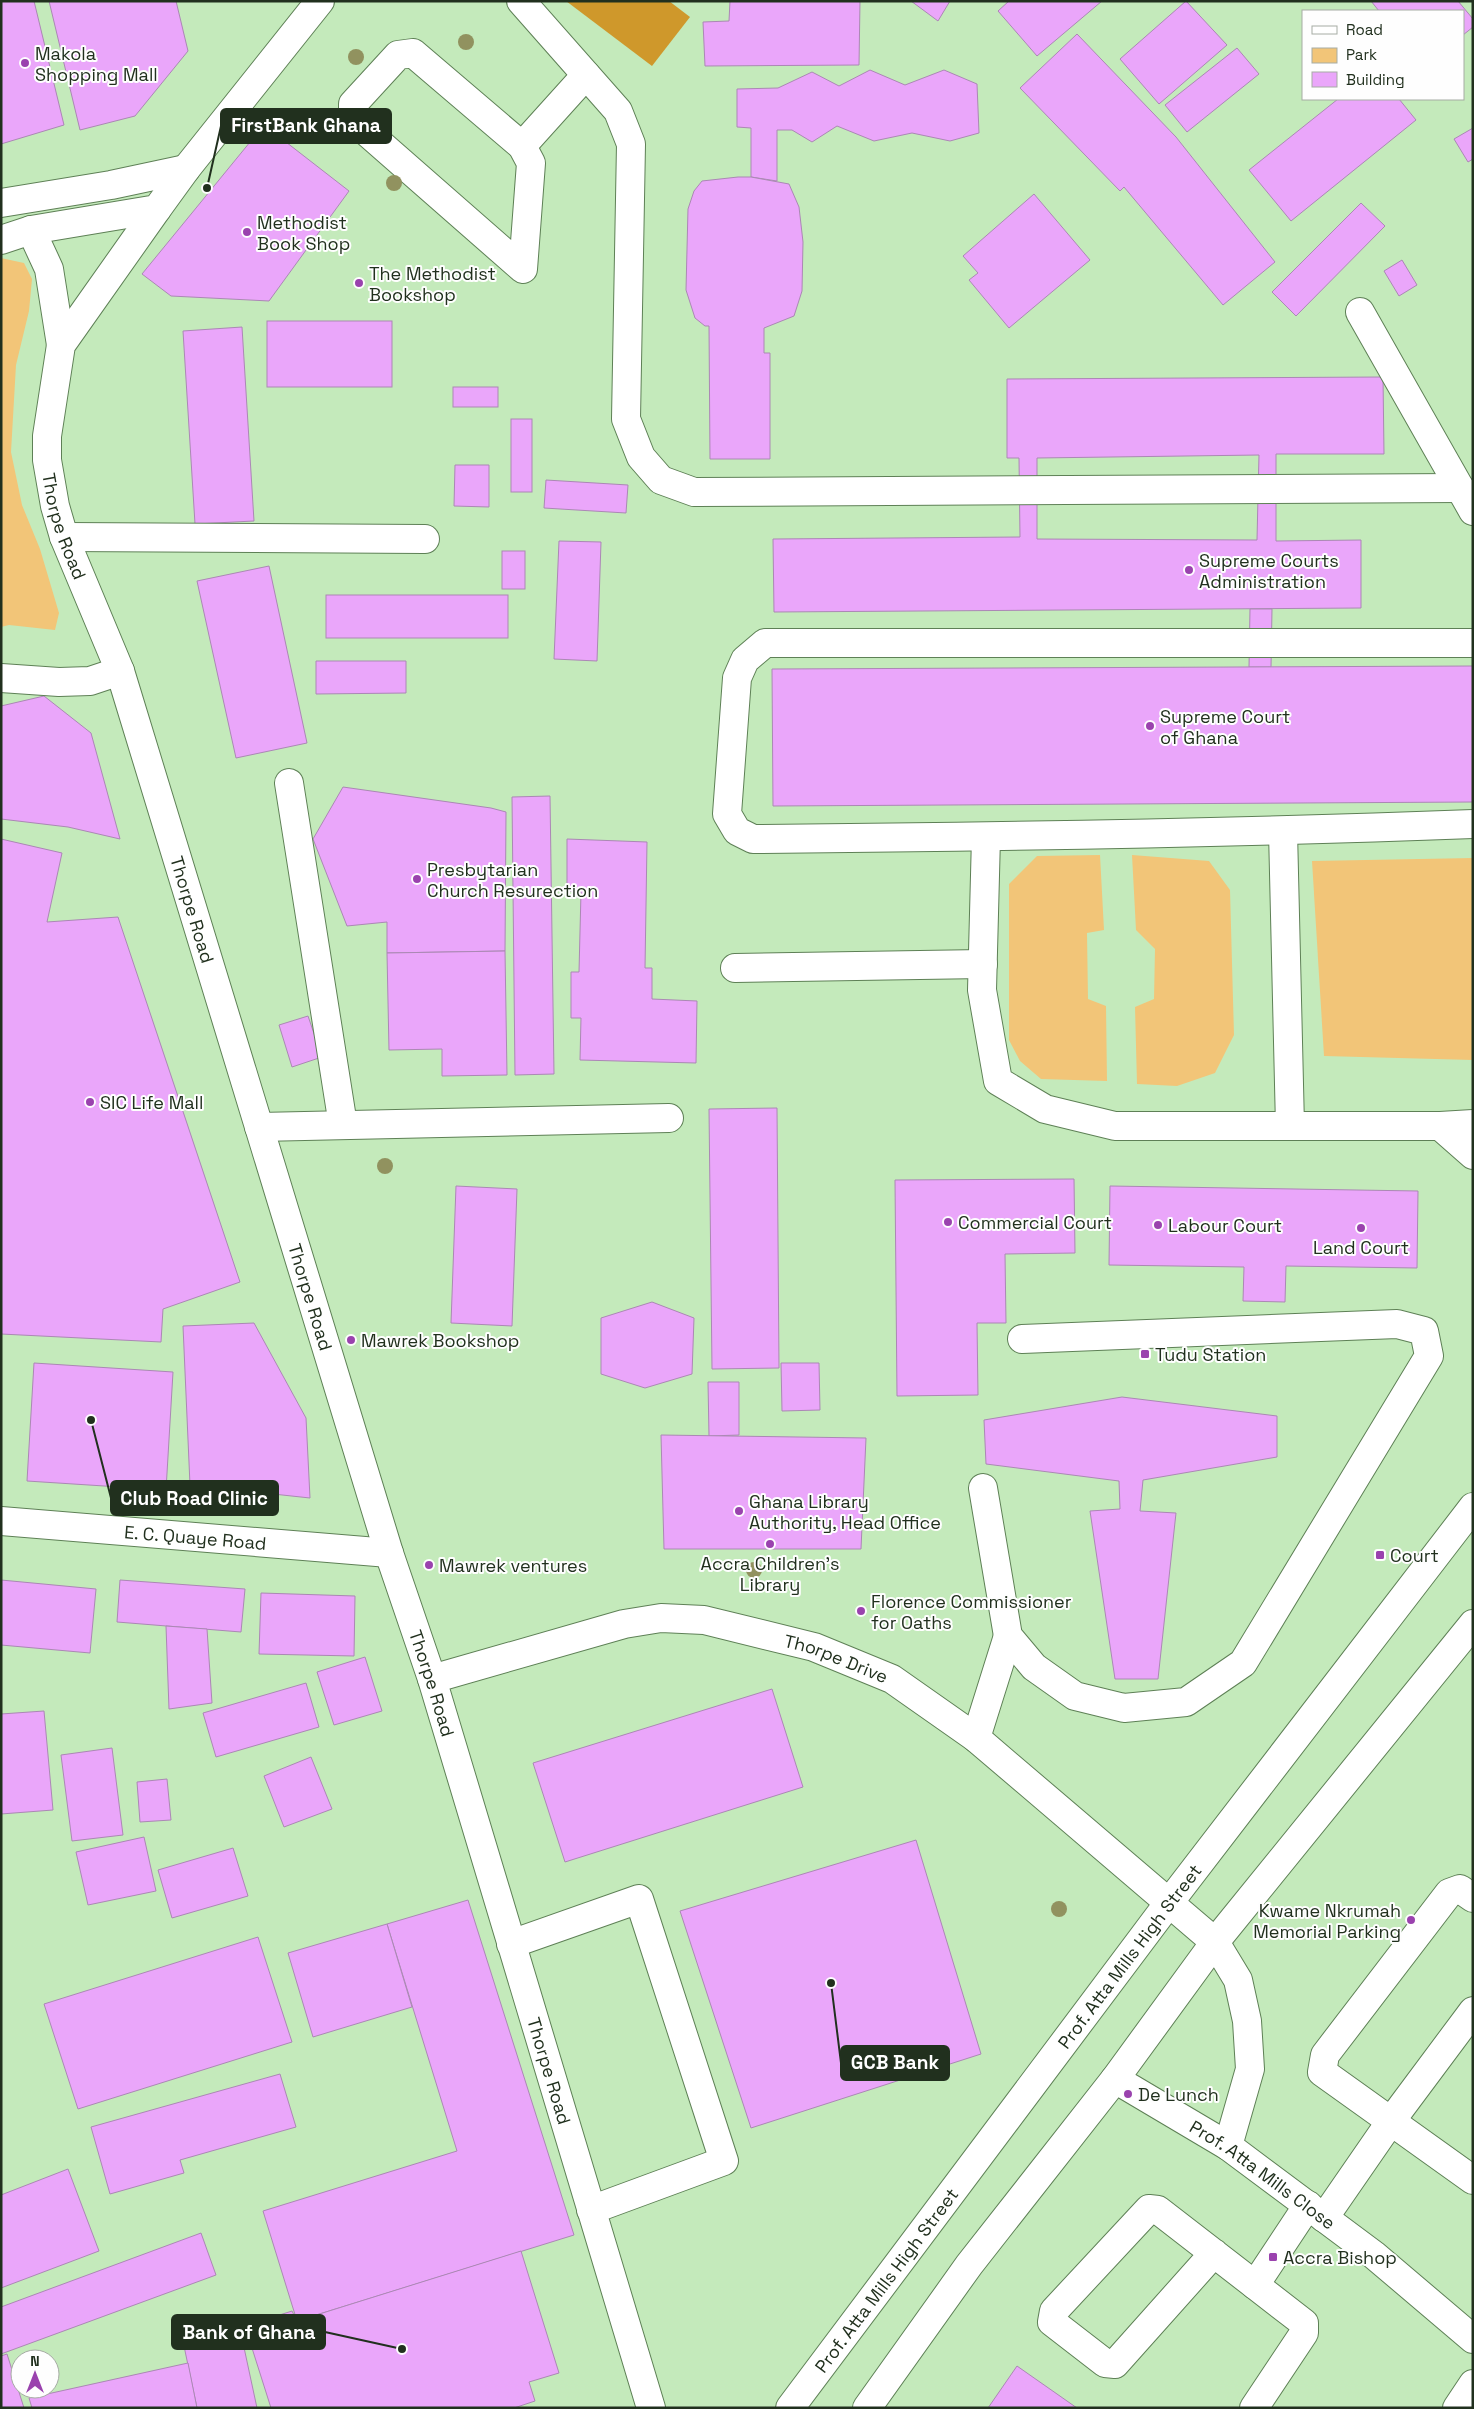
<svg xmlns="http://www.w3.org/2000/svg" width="1474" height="2409" font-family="'Space Grotesk',sans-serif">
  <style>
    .green { fill: #f2c578 }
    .forest { fill: #cf982b }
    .building { fill: #eaa6fa; stroke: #ab88b4; fill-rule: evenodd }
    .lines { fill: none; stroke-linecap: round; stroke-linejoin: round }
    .minor-casing { stroke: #5e8056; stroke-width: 30 }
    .major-casing { stroke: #5e8056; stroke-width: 30 }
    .minor { stroke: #fff; stroke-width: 28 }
    .major { stroke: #fff; stroke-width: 28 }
    .tree { fill: #91925f }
    .poi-dot { fill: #9a42ae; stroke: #fefefe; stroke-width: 2 }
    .labels { text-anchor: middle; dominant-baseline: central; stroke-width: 4; stroke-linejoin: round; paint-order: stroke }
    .poi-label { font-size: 18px; fill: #21301e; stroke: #fefefe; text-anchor: start }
    .street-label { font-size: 18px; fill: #21301e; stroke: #fefefe }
    .leader { fill: none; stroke: #21301e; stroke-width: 2 }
    .callout-dot { fill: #21301e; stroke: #fefefe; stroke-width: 2 }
    .callout { fill: #21301e; stroke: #21301e; stroke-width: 2 }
    .callout-label { font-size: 19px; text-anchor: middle; font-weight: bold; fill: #fff }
  </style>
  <rect width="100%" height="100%" fill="#c4eabb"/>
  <g class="green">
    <polygon points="1,258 24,263 32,279 29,311 16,365 11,452 22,505 40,549 59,613 55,630 9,625 1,627"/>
    <polygon points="1100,855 1104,930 1087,933 1088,999 1106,1006 1107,1081 1041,1079 1020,1061 1009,1040 1009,884 1037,856"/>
    <polygon points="1132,855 1209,861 1230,890 1234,1035 1215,1073 1177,1086 1137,1084 1135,1007 1154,999 1155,949 1136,930"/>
    <polygon points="1473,858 1473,1060 1324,1056 1312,861"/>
  </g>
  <polygon class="forest" points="566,1 669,1 690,17 652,66"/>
  <g class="building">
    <polygon points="1,1 34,1 64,125 1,144"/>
    <polygon points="49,1 176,1 188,51 135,116 80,130"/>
    <polygon points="730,1 860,1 859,65 705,66 703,22 729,21"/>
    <polygon points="911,1 950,1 938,21"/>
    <polygon points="1009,1 1102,1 1037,56 998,11"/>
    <polygon points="1186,1 1227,45 1159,104 1120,59"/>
    <polygon points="1371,1 1458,1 1473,19 1473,27 1463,35 1463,11 1379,11"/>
    <polygon points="1077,34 1176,137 1275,262 1223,305 1124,187 1120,191 1020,88"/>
    <polygon points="1237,48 1259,74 1187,132 1165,105"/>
    <polygon points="870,70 905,85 944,70 977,84 979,133 950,141 912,133 874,141 837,126 812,142 792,130 777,130 777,181 751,177 751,128 737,127 737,89 778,88 812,72 839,86"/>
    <polygon points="1338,99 1399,99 1416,120 1291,221 1249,170"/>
    <polygon points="264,125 349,191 269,301 171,296 142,274"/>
    <polygon points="1473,128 1473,159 1468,162 1454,139"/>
    <polygon points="738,177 751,177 789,184 799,207 803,242 802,291 794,316 764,328 764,353 770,353 770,459 710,459 709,326 705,326 695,318 686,290 688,209 694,191 702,181"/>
    <polygon points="1034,194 1090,260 1009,328 969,280 978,273 963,256"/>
    <polygon points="1361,203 1385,226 1296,316 1272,292"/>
    <polygon points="1402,260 1417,285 1399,296 1384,271"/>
    <rect x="267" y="321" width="125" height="66"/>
    <polygon points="242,327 254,521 195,524 183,331"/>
    <path d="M1383,377L1384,454H1276V541L1361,540V608L774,612L773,539L1020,537L1019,458H1007V379ZM1259,455L1257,540L1037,539V458Z"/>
    <rect x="453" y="387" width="45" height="20"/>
    <rect x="511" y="419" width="21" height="73"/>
    <polygon points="455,465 489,465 489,507 454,506"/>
    <polygon points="546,480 628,485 626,513 544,508"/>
    <polygon points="559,541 601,542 597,661 554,659"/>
    <rect x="502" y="551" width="23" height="38"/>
    <polygon points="269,566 307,743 236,758 197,581"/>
    <rect x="326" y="595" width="182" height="43"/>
    <polygon points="1250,609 1272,609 1271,667 1249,667"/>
    <polygon points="316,661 406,661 406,693 316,694"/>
    <polygon points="1473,666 1473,802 773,806 772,669"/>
    <polygon points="44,696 91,733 120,839 68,827 1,819 1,706"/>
    <polygon points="343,787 491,808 506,812 505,951 387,953 387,922 347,926 313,839"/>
    <polygon points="550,796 554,1074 515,1075 512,797"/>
    <polygon points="1,839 62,853 47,922 118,917 240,1282 163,1309 161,1342 1,1334"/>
    <polygon points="567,839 647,842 645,968 652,968 652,999 697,1001 696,1063 580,1060 581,1018 571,1018 571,972 579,972 581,892 567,891"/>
    <polygon points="505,951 507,1075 442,1076 442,1049 389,1050 387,953"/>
    <polygon points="308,1016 322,1057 292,1067 279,1025"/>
    <polygon points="777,1108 779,1368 712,1369 709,1109"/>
    <polygon points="1074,1179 1075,1253 1005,1254 1006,1323 977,1323 978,1395 897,1396 895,1180"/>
    <polygon points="456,1186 517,1189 512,1326 451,1323"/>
    <polygon points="1110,1186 1418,1191 1417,1268 1286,1266 1285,1302 1243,1301 1244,1267 1109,1265"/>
    <polygon points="652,1302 694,1318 692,1374 645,1388 601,1374 601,1318"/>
    <polygon points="254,1323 306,1418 310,1498 190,1485 183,1326"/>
    <polygon points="34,1363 173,1372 166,1490 27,1481"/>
    <polygon points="781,1363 819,1363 820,1410 782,1411"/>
    <polygon points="708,1382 739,1382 739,1435 709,1436"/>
    <polygon points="1122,1397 1277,1416 1277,1457 1143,1480 1140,1511 1176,1513 1158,1679 1115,1679 1090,1511 1120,1509 1119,1481 986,1464 984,1420"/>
    <polygon points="661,1435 866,1438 861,1549 664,1549"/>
    <polygon points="1,1580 96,1589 90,1653 1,1645"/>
    <polygon points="120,1580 245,1589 241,1632 117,1622"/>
    <polygon points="261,1593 355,1596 354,1656 259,1654"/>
    <polygon points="166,1626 207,1629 212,1703 169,1709"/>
    <polygon points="365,1657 382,1711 334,1725 317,1672"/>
    <polygon points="306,1683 319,1727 216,1757 203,1713"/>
    <polygon points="772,1689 803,1787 565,1862 533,1763"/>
    <polygon points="44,1711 53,1810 1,1814 1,1714"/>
    <polygon points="112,1748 123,1835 72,1841 61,1755"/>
    <polygon points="311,1757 332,1809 284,1827 264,1776"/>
    <polygon points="167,1779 171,1820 140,1822 137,1782"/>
    <polygon points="144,1837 156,1891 88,1905 76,1852"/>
    <polygon points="916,1840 981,2054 751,2128 680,1911"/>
    <polygon points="233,1848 248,1896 172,1918 158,1870"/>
    <polygon points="468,1900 574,2235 297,2321 263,2211 457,2151 387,1924"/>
    <polygon points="387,1924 412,2007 313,2037 288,1953"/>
    <polygon points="258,1937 292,2042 78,2109 44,2004"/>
    <polygon points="280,2074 296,2127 180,2160 184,2173 110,2194 91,2127"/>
    <polygon points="68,2169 99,2251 1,2288 1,2195"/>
    <polygon points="201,2233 216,2275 1,2354 1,2307"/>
    <polygon points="521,2251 559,2373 529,2382 535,2401 514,2408 271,2408 245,2326 292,2311 297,2321"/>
    <polygon points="237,2315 257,2408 197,2408 180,2327"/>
    <polygon points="7,2354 24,2408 1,2408 1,2356"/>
    <polygon points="188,2363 197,2408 32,2408 29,2398"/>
    <polygon points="1017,2366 1077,2408 988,2408"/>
  </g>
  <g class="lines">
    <defs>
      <g id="minor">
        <polyline points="521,1 618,111 631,144 626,419 641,457 661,480 694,492 1460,488"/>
        <polygon points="413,53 522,146 531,163 523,269 353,120 353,104 398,55"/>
        <polyline points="522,146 586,75"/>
        <path id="s1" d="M157,209L61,345L47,436V460L55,506L64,537L120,671L389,1553L432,1679L651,2408"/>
        <polyline points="1360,312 1473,511"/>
        <polyline points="64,537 425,539"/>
        <path d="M1473,643H765L745,660L737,678L727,814L737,831L753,839C993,837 1233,833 1473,824"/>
        <polyline points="289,783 343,1125"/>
        <polyline points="1283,831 1290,1126"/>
        <polyline points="986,837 982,990 998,1081 1045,1109 1115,1126 1440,1126 1473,1124"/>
        <polyline points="735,968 983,964"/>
        <polyline points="1440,1126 1473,1155"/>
        <polyline points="259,1127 669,1118"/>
        <polyline points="983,1488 1008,1636 1034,1667 1075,1696 1124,1708 1186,1702 1243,1663 1429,1356 1424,1331 1397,1324 1022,1339"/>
        <path id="s2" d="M1,1521L389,1553"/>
        <path id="s3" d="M432,1679L624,1624L661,1618L704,1620L814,1647L892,1679L976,1738L1215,1942L1238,1980L1247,2021L1250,2069L1228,2146"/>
        <polyline points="976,1738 1008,1636"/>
        <polyline points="1473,1898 1460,1889 1449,1893 1325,2055 1322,2072 1473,2180"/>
        <polyline points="511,1944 639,1899 724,2161 591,2210"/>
        <path id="s4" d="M1115,2079L1228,2146L1374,2255L1473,2339"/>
        <polyline points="1324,2218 1391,2121 1473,2011"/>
        <polyline points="1214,2253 1115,2364 1105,2363 1052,2322 1054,2311 1149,2209 1158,2210 1304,2323 1304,2333 1254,2408"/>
        <polyline points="1255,2285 1308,2205"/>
        <polyline points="1457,2408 1473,2384"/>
      </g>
      <g id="major">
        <polyline points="1,203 111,185 186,169"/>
        <polyline points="31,230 49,269 61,345"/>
        <polyline points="1,240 31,230 157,209 186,169 320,1"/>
        <polyline points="1,678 59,682 90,681 120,671"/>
        <path id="s5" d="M790,2408L1168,1904L1473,1507"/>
        <polyline points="867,2408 969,2265 1115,2079 1215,1942 1473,1624"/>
      </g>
    </defs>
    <use href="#minor" class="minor-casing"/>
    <use href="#major" class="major-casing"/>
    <use href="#minor" class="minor"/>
    <use href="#major" class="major"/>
  </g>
  <g class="tree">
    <circle cx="466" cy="42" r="8"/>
    <circle cx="356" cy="57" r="8"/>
    <circle cx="394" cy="183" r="8"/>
    <circle cx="385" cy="1166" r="8"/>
    <circle cx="754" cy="1570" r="8"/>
    <circle cx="1059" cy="1909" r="8"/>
  </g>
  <g class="poi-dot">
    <circle cx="25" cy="63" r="5"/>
    <circle cx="247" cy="232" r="5"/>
    <circle cx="359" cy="283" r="5"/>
    <circle cx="1189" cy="570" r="5"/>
    <circle cx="1150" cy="726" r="5"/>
    <circle cx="417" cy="879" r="5"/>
    <circle cx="90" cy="1102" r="5"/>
    <circle cx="948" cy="1222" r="5"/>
    <circle cx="1158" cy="1225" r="5"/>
    <circle cx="1361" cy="1228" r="5"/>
    <circle cx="351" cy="1340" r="5"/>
    <rect x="1140" y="1349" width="10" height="10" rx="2.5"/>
    <circle cx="739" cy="1511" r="5"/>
    <circle cx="770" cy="1544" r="5"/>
    <rect x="1375" y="1550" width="10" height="10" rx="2.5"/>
    <circle cx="429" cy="1565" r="5"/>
    <circle cx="861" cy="1611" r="5"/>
    <circle cx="1411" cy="1920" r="5"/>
    <circle cx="1128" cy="2094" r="5"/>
    <rect x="1268" y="2252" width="10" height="10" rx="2.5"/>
  </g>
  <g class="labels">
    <g class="poi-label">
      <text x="35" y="53">Makola<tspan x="35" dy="21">Shopping Mall</tspan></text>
      <text x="257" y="222">Methodist<tspan x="257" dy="21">Book Shop</tspan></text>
      <text x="369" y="273">The Methodist<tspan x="369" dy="21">Bookshop</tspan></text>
      <text x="1199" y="560">Supreme Courts<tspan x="1199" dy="21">Administration</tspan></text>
      <text x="1160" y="716">Supreme Court<tspan x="1160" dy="21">of Ghana</tspan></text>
      <text x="427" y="869">Presbytarian<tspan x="427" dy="21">Church Resurection</tspan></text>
      <text x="100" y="1102">SIC Life Mall</text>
      <text x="958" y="1222">Commercial Court</text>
      <text x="1168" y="1225">Labour Court</text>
      <text x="1361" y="1247" text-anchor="middle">Land Court</text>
      <text x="361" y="1340">Mawrek Bookshop</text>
      <text x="1155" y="1354">Tudu Station</text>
      <text x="749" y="1501">Ghana Library<tspan x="749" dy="21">Authority, Head Office</tspan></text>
      <text x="1390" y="1555">Court</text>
      <text x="770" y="1563" text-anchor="middle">Accra Children's<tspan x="770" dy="21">Library</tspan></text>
      <text x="439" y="1565">Mawrek ventures</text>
      <text x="871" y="1601">Florence Commissioner<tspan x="871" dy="21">for Oaths</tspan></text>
      <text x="1401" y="1910" text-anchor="end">Kwame Nkrumah<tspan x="1401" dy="21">Memorial Parking</tspan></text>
      <text x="1138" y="2094">De Lunch</text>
      <text x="1283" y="2257">Accra Bishop</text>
    </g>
    <g class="street-label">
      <text stroke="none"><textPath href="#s1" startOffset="351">Thorpe Road</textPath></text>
      <text stroke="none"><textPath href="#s1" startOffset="756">Thorpe Road</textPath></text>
      <text stroke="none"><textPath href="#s1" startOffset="1161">Thorpe Road</textPath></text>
      <text stroke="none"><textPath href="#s2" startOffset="195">E. C. Quaye Road</textPath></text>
      <text stroke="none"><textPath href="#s3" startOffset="418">Thorpe Drive</textPath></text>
      <text stroke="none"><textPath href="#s1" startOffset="1566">Thorpe Road</textPath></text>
      <text stroke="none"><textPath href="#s5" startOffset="565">Prof. Atta Mills High Street</textPath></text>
      <text stroke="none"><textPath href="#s1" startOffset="1971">Thorpe Road</textPath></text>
      <text stroke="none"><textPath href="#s4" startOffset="176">Prof. Atta Mills Close</textPath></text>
      <text stroke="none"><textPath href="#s5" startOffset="160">Prof. Atta Mills High Street</textPath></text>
    </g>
  </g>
  <path class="leader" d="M207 188L221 126M91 1420L111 1498M831 1983L841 2063M402 2349L325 2332"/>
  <g class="callout-dot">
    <circle cx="207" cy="188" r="5"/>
    <circle cx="91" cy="1420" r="5"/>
    <circle cx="831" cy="1983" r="5"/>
    <circle cx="402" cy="2349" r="5"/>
  </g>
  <g class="callout">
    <rect x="221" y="109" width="170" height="34" rx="5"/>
    <rect x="111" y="1481" width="167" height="34" rx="5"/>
    <rect x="841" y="2046" width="108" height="34" rx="5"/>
    <rect x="172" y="2315" width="153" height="34" rx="5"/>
  </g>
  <g class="callout-label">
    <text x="306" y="132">FirstBank Ghana</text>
    <text x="194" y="1505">Club Road Clinic</text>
    <text x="895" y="2069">GCB Bank</text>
    <text x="249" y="2339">Bank of Ghana</text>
  </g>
  <rect width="1474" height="2409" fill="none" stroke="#21301e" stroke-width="5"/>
  <rect x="1302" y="10" width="162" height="90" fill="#fefefe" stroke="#a6aca4"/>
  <rect x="1312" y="26" width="25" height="8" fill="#ffffff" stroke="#a6aca4"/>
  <text x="1346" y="35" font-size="15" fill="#21301e">Road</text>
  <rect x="1312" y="48" width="25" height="15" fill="#f2c578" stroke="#a6aca4"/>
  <text x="1346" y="60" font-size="15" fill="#21301e">Park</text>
  <rect x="1312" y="72" width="25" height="15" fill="#eaa6fa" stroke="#a6aca4"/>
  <text x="1346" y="85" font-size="15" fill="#21301e">Building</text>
  <g transform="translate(35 2374)"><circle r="24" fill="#fefefe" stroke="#a6aca4"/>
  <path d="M0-4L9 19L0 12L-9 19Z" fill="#9a42ae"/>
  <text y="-8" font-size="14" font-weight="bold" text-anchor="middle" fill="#21301e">N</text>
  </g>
</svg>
